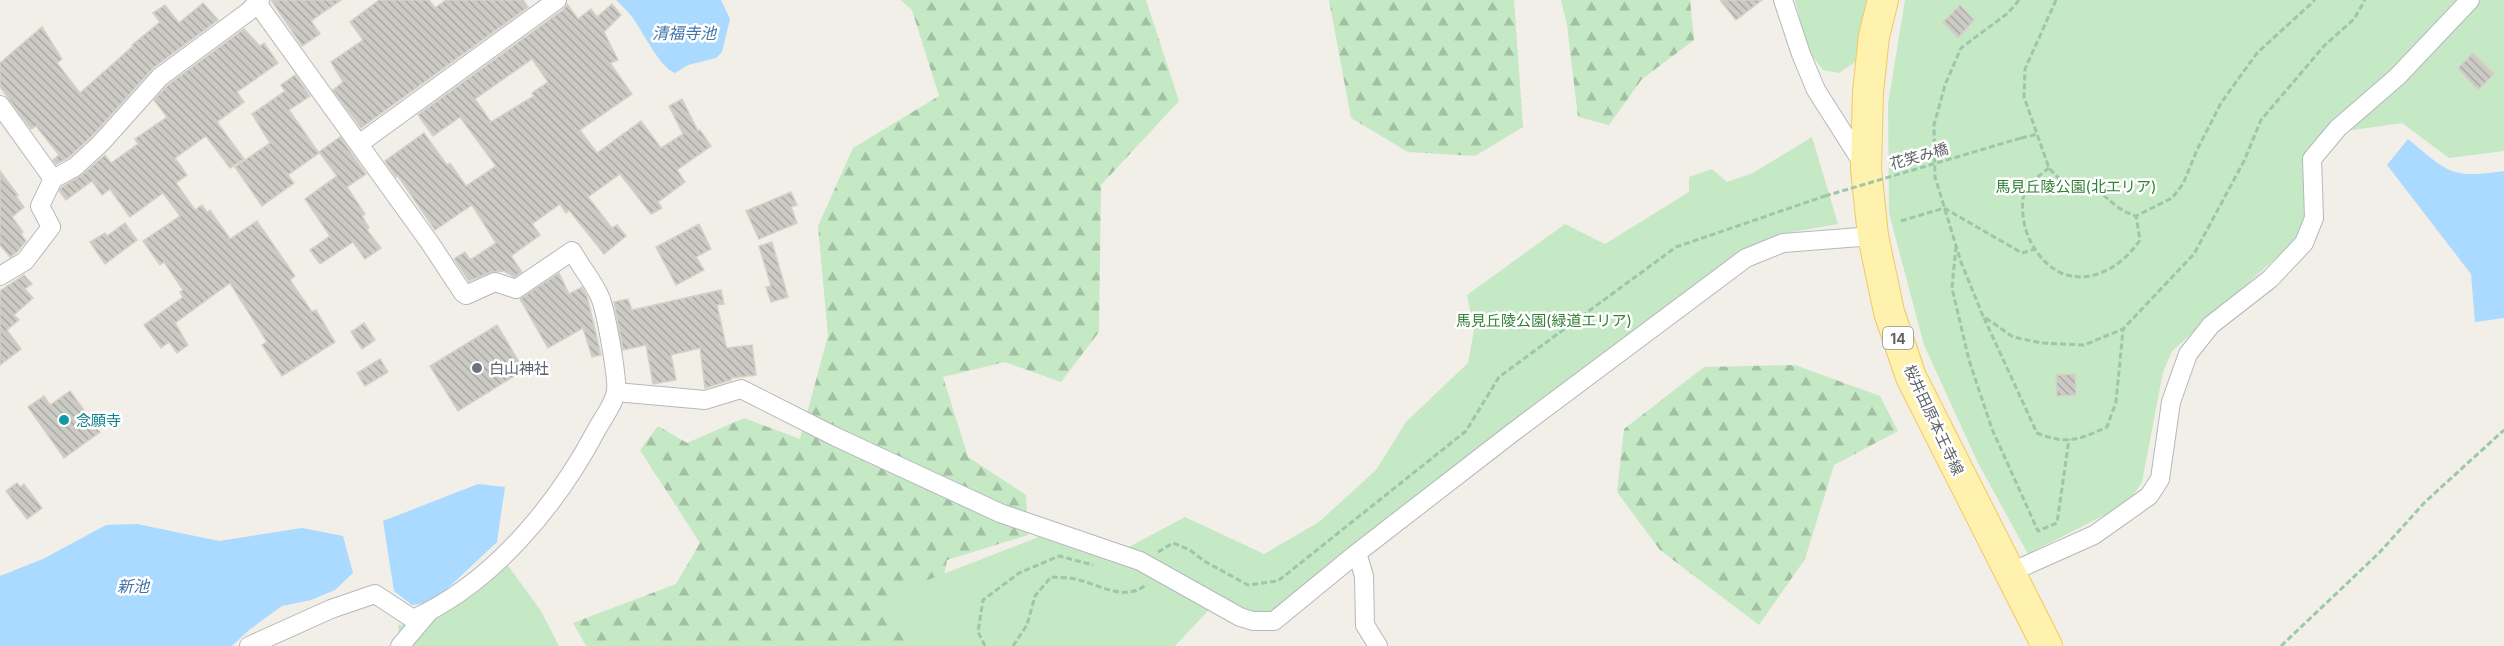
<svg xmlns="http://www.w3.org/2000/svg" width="2504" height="646" font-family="Inter,'Noto Sans JP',sans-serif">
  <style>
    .forest { fill: url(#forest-firs) }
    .green { fill: #c5e8c5 }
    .water { fill: #aadaff }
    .building { fill: url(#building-back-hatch); stroke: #d6d1c6; stroke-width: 1.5; fill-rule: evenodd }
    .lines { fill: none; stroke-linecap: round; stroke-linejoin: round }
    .street-casing { stroke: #b5b8bc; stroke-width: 20 }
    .primary-casing { stroke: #f2c960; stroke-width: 32 }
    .path { stroke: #9cc7a9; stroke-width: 3; stroke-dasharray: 6 3; stroke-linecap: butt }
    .street { stroke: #fff; stroke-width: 18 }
    .primary { stroke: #fff2af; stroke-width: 30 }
    .path-bridge { stroke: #9cc7a9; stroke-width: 3; stroke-dasharray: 6 3; stroke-linecap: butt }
    .worship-dot { fill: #6b7280; stroke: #fff; stroke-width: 2 }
    .culture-dot { fill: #0f9aa8; stroke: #fff; stroke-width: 2 }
    .labels { text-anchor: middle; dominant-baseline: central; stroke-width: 5; stroke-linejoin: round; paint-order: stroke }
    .shield { fill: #fff; stroke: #8f9295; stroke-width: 1.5 }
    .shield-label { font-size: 14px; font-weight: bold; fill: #5f6368 }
    .street-label { font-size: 15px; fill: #5f6368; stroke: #fff }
    .park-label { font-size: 15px; fill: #348238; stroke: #fff }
    .worship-label { font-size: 15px; fill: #5b616d; stroke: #fff; text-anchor: start }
    .culture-label { font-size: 15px; fill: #0d838f; stroke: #fff; text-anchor: start }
    .water-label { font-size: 16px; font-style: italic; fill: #4174aa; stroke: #fff }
  </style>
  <defs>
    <pattern id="forest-firs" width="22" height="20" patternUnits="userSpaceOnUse" patternTransform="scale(1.5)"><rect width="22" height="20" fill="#c5e8c5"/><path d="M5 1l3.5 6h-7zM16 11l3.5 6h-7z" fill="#a3c0a4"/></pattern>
    <pattern id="building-back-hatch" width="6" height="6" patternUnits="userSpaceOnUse" patternTransform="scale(1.5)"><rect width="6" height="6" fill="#cccac5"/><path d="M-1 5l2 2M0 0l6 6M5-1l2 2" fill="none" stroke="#a9a8a4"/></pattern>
  </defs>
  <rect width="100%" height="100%" fill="#f1efe8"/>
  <g class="forest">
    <polygon points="901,0 1146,0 1179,101 1101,185 1099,332 1061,382 1005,362 943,377 968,457 1026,495 1028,535 947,560 932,646 586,646 573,623 676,584 700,543 640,450 658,426 687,443 744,418 800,439 828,336 818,226 853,148 939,96 912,10"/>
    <polygon points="1329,0 1514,0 1523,127 1475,156 1408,152 1351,118"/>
    <polygon points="1561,0 1690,0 1694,40 1642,79 1609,125 1578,117 1567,25"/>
    <polygon points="1795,365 1880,396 1898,431 1834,465 1805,559 1759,625 1660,550 1617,492 1624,429 1704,367"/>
  </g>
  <g class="green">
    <polygon points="1795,0 1871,0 1858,60 1839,73 1823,70 1808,50"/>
    <polygon points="1905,0 2504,0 2504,151 2449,158 2402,123 2325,134 2308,206 2295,241 2172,351 2163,372 2142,482 2128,503 2028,554 1978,463 1924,345 1889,213 1888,104"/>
    <polygon points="1812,137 1838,224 1781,234 1273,616 1255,617 1219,599 1175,646 915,646 884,597 1044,535 1108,558 1185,517 1264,554 1319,522 1376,470 1406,422 1468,363 1474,330 1467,295 1565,224 1605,244 1689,192 1689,177 1712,169 1727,182 1753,173"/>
    <polygon points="507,564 541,611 559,646 390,646 399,635 398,625 431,623"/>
  </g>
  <g class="water">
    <path d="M616,0H721L730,19L722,52L716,58L688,65L675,73C659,67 643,31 632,17C628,11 621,5 616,0Z"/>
    <path d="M2408,139C2448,172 2450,179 2504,171V318L2475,322L2471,274L2387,165Z"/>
    <polygon points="478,484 505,487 497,542 433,602 412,605 394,591 383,521"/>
    <polygon points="137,524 219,541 302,528 343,536 353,573 335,590 311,600 282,606 249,630 232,646 0,646 0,576 43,559 106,525"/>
  </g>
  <g class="building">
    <polygon points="271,0 341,0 311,21 320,34 302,46"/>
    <polygon points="379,0 429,0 435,8 446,0 523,0 528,7 361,128 333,90 343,82 331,62 363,40 350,22"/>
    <polygon points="1720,0 1762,0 1736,20"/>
    <polygon points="203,3 218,20 153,68 92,136 68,158 56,164 53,160 59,155 36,126 31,129 0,87 0,63 42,27 62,59 57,63 80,93 133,46 132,45 160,22 153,13 165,5 179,23"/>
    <path d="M567,4L578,19L591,9L597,17L612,4L621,15L604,32L618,60L610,63L632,94L580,130L597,153L641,121L661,148L683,134L669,106L682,99L698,131L700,130L711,146L677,170L685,182L658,202L662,208L651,214L620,174L588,197L612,228L617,225L626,236L604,254L569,210L566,213L560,204L532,224L540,235L511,256L522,272L514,277L504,271L491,272L469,281L454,259L465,252L470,260L496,243L472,205L435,230L398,176L396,177L385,161L424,133L447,165L450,163L466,186L496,166L460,117L433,136L418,115L564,9ZM532,59L548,82L532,93L534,96L491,122L475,99Z"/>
    <polygon points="1960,5 1974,20 1958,38 1943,22"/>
    <polygon points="244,29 260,46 264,43 278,63 237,92 244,102 217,122 244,159 230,168 206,136 175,158 187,175 176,183 195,210 202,205 207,212 210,210 230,239 257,221 295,276 290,280 312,312 316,310 335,342 282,376 262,345 267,342 230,283 175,323 188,345 177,353 169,342 161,348 144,325 183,297 180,292 183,290 164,262 160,265 143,241 180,216 163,193 130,217 110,189 102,195 92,181 66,200 59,191 62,187 82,175 105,155 111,163 138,144 135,139 167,117 154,100 168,85"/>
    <polygon points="2473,53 2494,74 2478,90 2458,68"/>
    <polygon points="295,75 310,96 289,110 319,153 288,175 294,183 262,206 235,167 270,143 252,114 285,91 281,85"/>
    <polygon points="340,137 366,174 347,187 365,214 362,216 369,228 367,230 381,248 365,259 353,242 320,264 310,250 330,236 305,199 337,176 319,152"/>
    <polygon points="0,171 18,195 16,196 24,207 12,217 23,232 21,234 26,241 17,252 10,257 0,245"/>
    <polygon points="791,192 797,205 791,207 797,223 759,239 746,211"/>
    <polygon points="125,223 137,240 105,264 90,242 105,233 107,236"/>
    <polygon points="699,224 711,249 696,257 704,270 676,285 656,247"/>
    <polygon points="772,242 788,297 771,302 766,287 771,286 759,246"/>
    <polygon points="559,273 569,294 582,287 587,296 601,355 592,357 583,328 548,348 520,299"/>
    <polygon points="24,275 32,284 25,289 33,298 14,315 19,320 7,330 21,349 0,365 0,291"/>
    <polygon points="721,290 724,304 717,305 726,346 727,348 752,345 756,375 731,378 731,380 705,388 700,348 671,355 676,380 653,384 646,345 623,350 614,302 628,299 632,310"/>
    <polygon points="364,323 375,340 362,349 351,332"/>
    <polygon points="497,325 524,370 458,411 430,366"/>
    <polygon points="380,359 388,372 365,386 357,373"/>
    <polygon points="2075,374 2076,395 2057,396 2056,375"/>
    <polygon points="70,391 100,432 64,458 28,407 44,396 50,405"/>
    <polygon points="17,483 20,487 24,484 42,508 27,519 6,491"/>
  </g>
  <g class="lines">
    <defs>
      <g id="street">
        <polyline points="1783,0 1801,54 1816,90 1865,167"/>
        <polyline points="0,105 53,179"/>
        <polyline points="359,144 557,0"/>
        <polyline points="0,276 25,261 51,227 40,206 53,179 75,167 101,143 160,77 248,12 260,0"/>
        <polyline points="616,392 705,400 741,389 836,437 1000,513 1140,561 1240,617 1253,621 1274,621 1357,553 1512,433 1746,258 1783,243 1873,236"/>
        <polyline points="1357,553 1364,576 1365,625 1378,646"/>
        <polyline points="2009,573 2094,535 2149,496 2160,479 2171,402 2188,354 2211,325 2270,279 2304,243 2314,218 2312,159 2338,128 2397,77 2470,0"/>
        <path d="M249,646L331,609L375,594L413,619C493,583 557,505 597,429C603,418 614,404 616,392C618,379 606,311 600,297C594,282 580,266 572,251L516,289L495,282L466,295L463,293L430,243L257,3"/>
        <polyline points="400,646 428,613"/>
      </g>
      <polyline id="primary" points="1883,0 1874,36 1868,92 1866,169 1873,236 1889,312 1911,377 2047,646"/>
    </defs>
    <use href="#street" class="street-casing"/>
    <use href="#primary" class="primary-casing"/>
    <g class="path">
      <polyline points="2019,0 2008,13 1961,48 1945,85 1934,125 1935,177 1961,262 1983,316 2013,337 2042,343 2084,345 2123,329 2194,254 2244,161 2261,120 2324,46 2354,19 2365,0"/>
      <path d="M2056,0L2025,69L2024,97L2049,168L2064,184C2106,182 2104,206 2136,216L2172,198L2183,184L2197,150L2221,103L2257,53L2315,0"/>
      <polyline points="2021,138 2038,134"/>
      <path d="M2049,168C2040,175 2028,183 2024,195C2021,205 2023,217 2025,227C2028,238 2033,247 2040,256C2070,294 2117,275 2140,240L2136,216"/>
      <polyline points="1901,221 1944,208 2022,253 2035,249"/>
      <polyline points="1956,246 1952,288 1969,360 1992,429 2038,531 2057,523 2069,439"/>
      <path d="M1984,318L2037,433C2067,445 2078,440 2107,427L2116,402L2123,330"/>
      <polyline points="1158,552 1173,543 1190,550 1204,561 1248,585 1278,581 1466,431 1499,377 1676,247 1825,196"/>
      <polyline points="985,646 978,632 983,600 1019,573 1059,556 1093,565"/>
      <path d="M1013,646L1027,625L1035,596L1051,577C1060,578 1071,577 1079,580C1102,586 1126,602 1147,584"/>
      <polyline points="2281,646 2379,553 2425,502 2504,430"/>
    </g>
    <use href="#street" class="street"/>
    <use href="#primary" class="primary"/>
    <polyline class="path-bridge" points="1825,196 2021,138"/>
  </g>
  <circle class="worship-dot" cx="477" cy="368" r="6"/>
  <circle class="culture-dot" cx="64" cy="420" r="6"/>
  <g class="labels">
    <rect class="shield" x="1883" y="327" width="30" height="22" rx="4.5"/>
    <g class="shield-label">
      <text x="1898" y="338">14</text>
    </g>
    <g class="street-label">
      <text transform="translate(1919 156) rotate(-16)">花笑み橋</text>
      <text transform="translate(1934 420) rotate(65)">桜井田原本王寺線</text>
    </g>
    <g class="park-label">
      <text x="2076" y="186">馬見丘陵公園(北エリア)</text>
      <text x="1544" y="320">馬見丘陵公園(緑道エリア)</text>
    </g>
    <g class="worship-label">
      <text x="489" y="368">白山神社</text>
    </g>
    <g class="culture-label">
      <text x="76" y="420">念願寺</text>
    </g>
    <g class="water-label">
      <text x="684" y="33">清福寺池</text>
      <text x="133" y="586">新池</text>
    </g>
  </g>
</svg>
